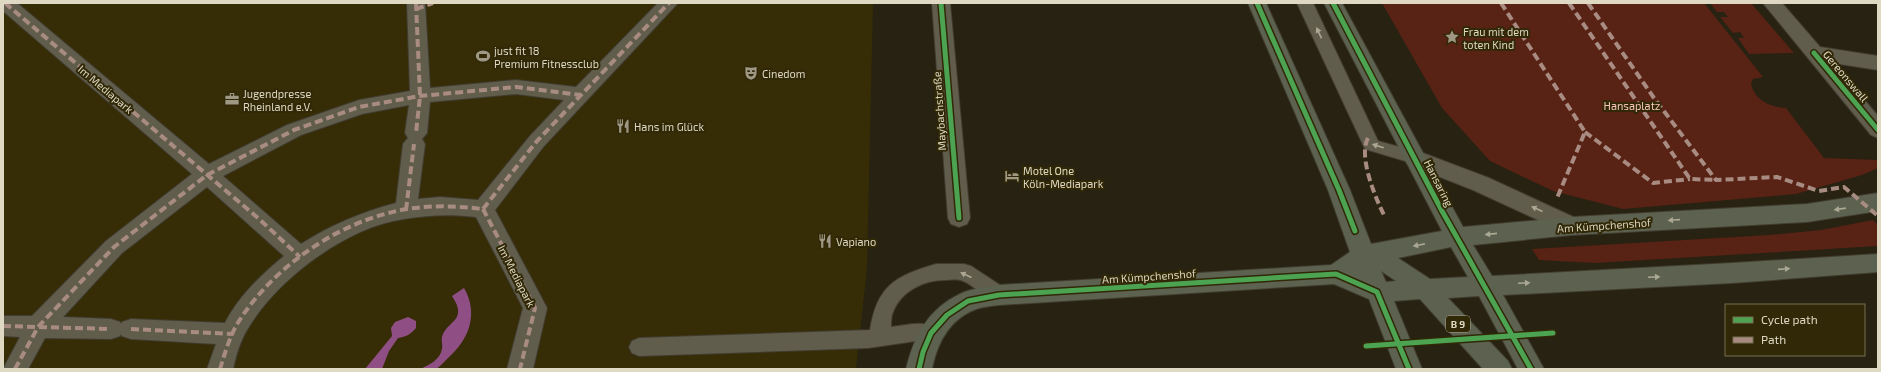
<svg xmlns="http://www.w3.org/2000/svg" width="1881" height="372" font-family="'Exo 2',sans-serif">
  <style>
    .built { fill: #362c06 }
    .green { fill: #582215 }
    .water { fill: #8f4f84 }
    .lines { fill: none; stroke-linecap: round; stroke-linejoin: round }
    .service-casing { stroke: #413d30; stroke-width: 2 }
    .pedestrian-casing { stroke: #413d30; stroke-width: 2 }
    .minor-casing { stroke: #413d30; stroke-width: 2 }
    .primary-casing { stroke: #413d30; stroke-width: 2 }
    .service { fill: #615d4d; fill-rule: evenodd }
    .pedestrian { fill: #615d4d; fill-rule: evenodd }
    .minor { fill: #615d4d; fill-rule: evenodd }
    .primary { fill: #5c6150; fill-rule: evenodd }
    .quiet { stroke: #a88b81; stroke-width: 4; stroke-dasharray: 8 4; stroke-linecap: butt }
    .cycleway-casing { stroke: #312807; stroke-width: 8 }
    .cycleway { stroke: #4ca352; stroke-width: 5 }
    .oneway { fill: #ada793 }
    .oneway2 { fill: #aba894 }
    .labels { text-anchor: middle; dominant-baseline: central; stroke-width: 4; stroke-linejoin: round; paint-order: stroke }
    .shield { fill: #312807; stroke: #aba38a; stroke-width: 1 }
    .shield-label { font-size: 10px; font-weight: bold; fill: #dfd8c2 }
    .poi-label { font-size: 11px; fill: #dfd8c2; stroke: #312807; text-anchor: start }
    .street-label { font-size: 11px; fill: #dfd8c2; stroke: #312807 }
    .park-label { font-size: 11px; fill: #f8c6ba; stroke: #312807 }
  </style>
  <rect width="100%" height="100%" fill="#272211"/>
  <polygon class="built" points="3,3 873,3 867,269 856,369 3,369"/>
  <g class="green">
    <path d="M1382,3H1704L1763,77L1753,79L1751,83C1754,100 1770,107 1786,108L1824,158L1878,160V168L1862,175L1796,194L1623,209L1553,191L1490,161L1442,108Z"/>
    <polygon points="1710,3 1751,3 1794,53 1749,54 1738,38 1744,38 1740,32 1733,33 1720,17 1728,17 1724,12 1717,12"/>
    <polygon points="1873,220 1878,225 1878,246 1595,263 1539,260 1532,249 1769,235 1821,230"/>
  </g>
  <g class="water">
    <path d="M464,288C479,314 469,340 447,359C444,362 439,368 435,369C431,370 424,369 420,369C429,365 440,360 442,349C443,345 441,340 442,337C446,321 469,321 452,296Z"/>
    <path d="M408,317L416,321V328C411,334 406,337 398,338L389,351L382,369H365L392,336L391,328L395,322Z"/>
  </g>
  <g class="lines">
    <defs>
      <g id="service">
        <polygon points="1297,3 1313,3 1378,141 1421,153 1424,158 1421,163 1415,164 1365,149"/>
        <path d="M936,264H964L971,266L1006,289L1009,295L1006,301C987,307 977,284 960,280C956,279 949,280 945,280C924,280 901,291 893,312C891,316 891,322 891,327C907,325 922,321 938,327L941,333L938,339L931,342L916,341L868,348L639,356L632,353L629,347L632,341L639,338L870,330C877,286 895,276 936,264Z"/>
      </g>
      <path id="pedestrian" d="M3,3H17L209,164L287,125L359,100L410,91L407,3H425L430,88L516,80L576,87L658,3H678L544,146L495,210L547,308L533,369H507L523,308L476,217C451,214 428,215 404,219C346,227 276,280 247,330C240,341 236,356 233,369H207L216,344L131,339L122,336L121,334L120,336L111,339L45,338L28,369H3L20,337L3,336V316H32L106,241L192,174L3,11ZM516,94L564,100L530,136L478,200L440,197L418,199L425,144L422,139L427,133L430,102ZM409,105L405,133L408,138L403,144L396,203C362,212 331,225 301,244L223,176L301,135L362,114ZM207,187L284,256C261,275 239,296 225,323L131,319L122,322L121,324L120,322L111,319L63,317L122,253Z"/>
      <g id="minor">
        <polygon points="932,3 950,3 970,218 967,224 959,227 951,224 948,218"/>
        <polygon points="1763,3 1782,3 1820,47 1878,56 1878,70 1833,63 1878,116 1878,138 1871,135"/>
        <polygon points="1415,150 1489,178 1580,220 1583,226 1580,232 1572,235 1564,232 1473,190 1407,164 1404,158 1407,152"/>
      </g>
      <path id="primary" d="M1248,3H1266L1350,190L1371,244L1442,231L1324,3H1342L1463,227L1572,217L1807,204L1878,193V211L1807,222L1572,235L1473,245L1492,276L1732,263L1878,254V272L1732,283L1503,295L1544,369H1518L1479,296L1448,298L1508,361L1512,369H1483L1420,299L1394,301L1422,369H1396L1369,299L1334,284L999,305C991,306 981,307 974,310C949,320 937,344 932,369H906C914,336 928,309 960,294C971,288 986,288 999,285L1331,265L1350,252L1328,190ZM1451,247L1468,277L1430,279L1398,258ZM1381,271L1396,281L1386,282Z"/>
    </defs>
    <use href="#service" class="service-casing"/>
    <use href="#pedestrian" class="pedestrian-casing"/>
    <use href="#minor" class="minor-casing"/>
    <use href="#primary" class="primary-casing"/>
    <use href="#service" class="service"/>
    <use href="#pedestrian" class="pedestrian"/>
    <use href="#minor" class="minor"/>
    <use href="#primary" class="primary"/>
    <g class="quiet">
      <polyline points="5,3 258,218 300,257"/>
      <polyline points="416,3 420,96 416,133"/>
      <polyline points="1501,3 1585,132 1557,198"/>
      <polyline points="1569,3 1690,179 1716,180"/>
      <polyline points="1588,3 1654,98 1716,180 1777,177 1819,191 1844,187 1878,216"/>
      <polyline points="416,9 433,3"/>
      <polyline points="1585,132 1653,183 1690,179"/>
      <path d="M1368,138C1358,156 1375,197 1384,215"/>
      <polyline points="483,209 537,141 669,3"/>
      <polyline points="483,209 535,308 520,369"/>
      <polyline points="406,210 414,144"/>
      <polyline points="3,326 111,329"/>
      <polyline points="131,329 233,334"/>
      <polyline points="15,369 38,327 114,247 207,175 294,130 359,107 420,96 516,87 581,95"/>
      <path d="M220,369C225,353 230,335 239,321C275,265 341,220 407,209C433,205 458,206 483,209"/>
    </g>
    <defs>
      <g id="cycleway">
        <polyline points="941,3 959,218"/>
        <polyline points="1257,3 1339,190 1355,231"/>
        <polyline points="1333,3 1442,211 1531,369"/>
        <polyline points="1814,53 1878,130"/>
        <polyline points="1366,346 1553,333"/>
        <polyline points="919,369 923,352 931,333 947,315 968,301 999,295 1336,274 1377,292 1409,369"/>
      </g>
    </defs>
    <use href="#cycleway" class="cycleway-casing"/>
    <use href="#cycleway" class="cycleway"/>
  </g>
  <defs><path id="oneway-solid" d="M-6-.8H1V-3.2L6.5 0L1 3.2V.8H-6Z"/></defs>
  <g class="oneway">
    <use href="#oneway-solid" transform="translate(1319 33) rotate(-115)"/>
    <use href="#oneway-solid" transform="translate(1378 146) rotate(-162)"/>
    <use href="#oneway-solid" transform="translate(1537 209) rotate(-156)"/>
    <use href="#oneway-solid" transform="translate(966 275) rotate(-156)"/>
  </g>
  <g class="oneway2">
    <use href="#oneway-solid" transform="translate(1840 209) rotate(172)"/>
    <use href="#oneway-solid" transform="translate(1674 220) rotate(176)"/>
    <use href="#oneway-solid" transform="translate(1491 234) rotate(174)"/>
    <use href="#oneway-solid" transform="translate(1419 245) rotate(169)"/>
    <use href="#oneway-solid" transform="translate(1784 269) rotate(-4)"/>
    <use href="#oneway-solid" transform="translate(1654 277) rotate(-3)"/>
    <use href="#oneway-solid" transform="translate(1524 283) rotate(-3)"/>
  </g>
  <defs>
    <symbol id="sight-bare" viewBox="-9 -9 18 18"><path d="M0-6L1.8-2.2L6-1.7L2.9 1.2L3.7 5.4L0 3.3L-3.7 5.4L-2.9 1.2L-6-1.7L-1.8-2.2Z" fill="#9f9884" stroke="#312807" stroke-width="2.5" paint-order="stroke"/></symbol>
    <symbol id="stadium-bare" viewBox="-9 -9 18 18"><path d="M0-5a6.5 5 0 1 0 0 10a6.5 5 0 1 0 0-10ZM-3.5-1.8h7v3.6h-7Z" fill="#9f9884" stroke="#312807" stroke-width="2.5" paint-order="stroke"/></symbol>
    <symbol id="theatre-bare" viewBox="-9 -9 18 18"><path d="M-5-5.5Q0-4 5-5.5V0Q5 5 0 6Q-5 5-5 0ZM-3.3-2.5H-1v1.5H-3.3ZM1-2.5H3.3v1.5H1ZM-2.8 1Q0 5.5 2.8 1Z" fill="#9f9884" stroke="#312807" stroke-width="2.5" paint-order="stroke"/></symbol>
    <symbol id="office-bare" viewBox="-9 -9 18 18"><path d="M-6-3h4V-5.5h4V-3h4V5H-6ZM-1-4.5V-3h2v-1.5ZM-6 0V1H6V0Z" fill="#9f9884" stroke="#312807" stroke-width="2.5" paint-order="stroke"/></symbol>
    <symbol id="restaurant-bare" viewBox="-9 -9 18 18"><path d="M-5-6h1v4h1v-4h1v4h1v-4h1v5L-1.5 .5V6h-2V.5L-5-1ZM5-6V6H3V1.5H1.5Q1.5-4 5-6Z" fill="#9f9884" stroke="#312807" stroke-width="2.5" paint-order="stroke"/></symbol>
    <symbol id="hotel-bare" viewBox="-9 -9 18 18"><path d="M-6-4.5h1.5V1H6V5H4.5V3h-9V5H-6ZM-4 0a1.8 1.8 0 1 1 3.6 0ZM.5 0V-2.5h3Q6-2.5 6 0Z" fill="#9f9884" stroke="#312807" stroke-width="2.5" paint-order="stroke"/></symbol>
  </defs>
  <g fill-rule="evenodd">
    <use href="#sight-bare" x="1442" y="27" width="20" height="20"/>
    <use href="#stadium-bare" x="473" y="46" width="20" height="20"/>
    <use href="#theatre-bare" x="741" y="63" width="20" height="20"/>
    <use href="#office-bare" x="222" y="89" width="20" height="20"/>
    <use href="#restaurant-bare" x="613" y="116" width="20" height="20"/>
    <use href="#hotel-bare" x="1002" y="166" width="20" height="20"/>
    <use href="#restaurant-bare" x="815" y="231" width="20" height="20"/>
  </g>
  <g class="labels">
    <rect class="shield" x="1446" y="316" width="24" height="16" rx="3"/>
    <g class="shield-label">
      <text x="1458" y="324">B 9</text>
    </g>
    <g class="poi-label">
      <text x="1463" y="31">Frau mit dem<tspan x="1463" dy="13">toten Kind</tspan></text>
      <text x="494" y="50">just fit 18<tspan x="494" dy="13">Premium Fitnessclub</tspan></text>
      <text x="762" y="73">Cinedom</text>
      <text x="243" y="93">Jugendpresse<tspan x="243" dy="13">Rheinland e.V.</tspan></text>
      <text x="634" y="126">Hans im Glück</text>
      <text x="1023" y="170">Motel One<tspan x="1023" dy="13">Köln-Mediapark</tspan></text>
      <text x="836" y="241">Vapiano</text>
    </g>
    <g class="street-label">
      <text transform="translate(1846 76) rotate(50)">Gereonswall</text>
      <text transform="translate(106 89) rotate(40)">Im Mediapark</text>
      <text transform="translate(939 111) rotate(-94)">Maybachstraße</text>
      <text transform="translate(1439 183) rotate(63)">Hansaring</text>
      <text transform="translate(1604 225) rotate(-4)">Am Kümpchenshof</text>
      <text transform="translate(517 276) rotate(63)">Im Mediapark</text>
      <text transform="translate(1149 276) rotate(-4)">Am Kümpchenshof</text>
    </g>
    <g class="park-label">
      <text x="1632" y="105">Hansaplatz</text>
    </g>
  </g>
  <rect width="1881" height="372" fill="none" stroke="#dfd8c2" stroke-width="8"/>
  <rect x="1725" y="304" width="140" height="52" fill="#312807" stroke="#776e52"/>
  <rect x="1733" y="317" width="20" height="6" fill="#4ca352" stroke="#776e52"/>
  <text x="1761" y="324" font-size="12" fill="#dfd8c2">Cycle path</text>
  <rect x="1733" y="337" width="20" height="6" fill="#a88b81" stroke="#776e52"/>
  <text x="1761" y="344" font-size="12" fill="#dfd8c2">Path</text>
</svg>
